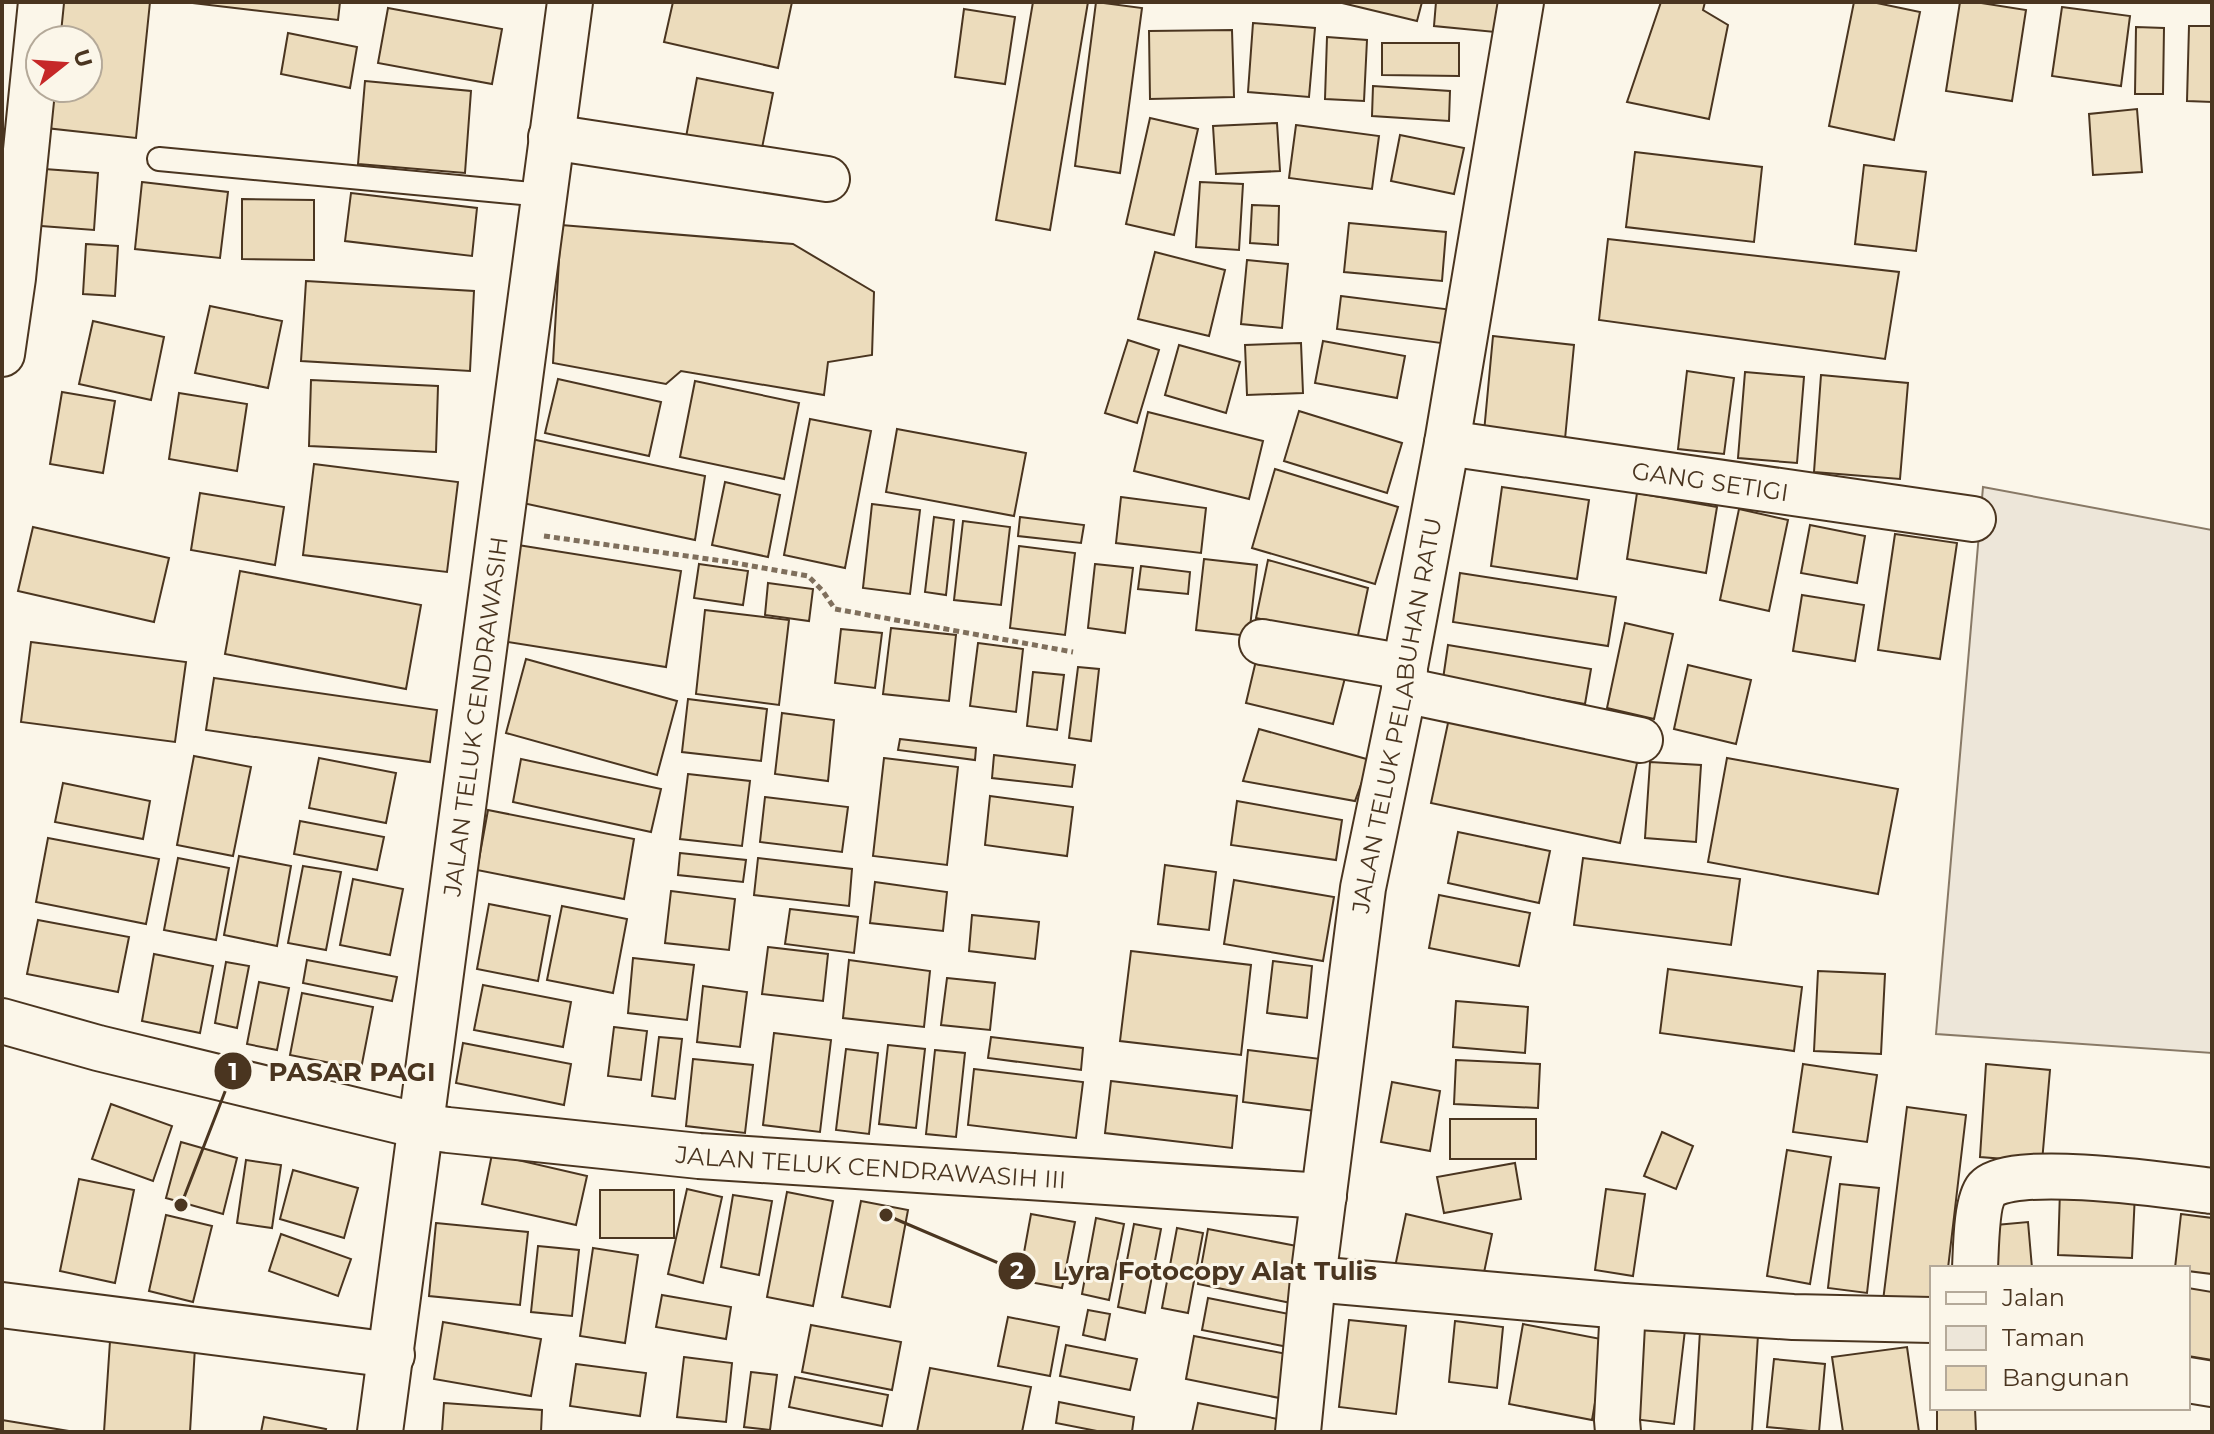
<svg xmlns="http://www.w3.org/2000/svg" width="2214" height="1434" font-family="Montserrat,sans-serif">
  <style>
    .green { fill: #ede6d9; stroke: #887966; stroke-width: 2 }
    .building { fill: #ecdcbc; stroke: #4a3520; stroke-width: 2 }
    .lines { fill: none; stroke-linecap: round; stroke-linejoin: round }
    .service-casing { stroke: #4a3520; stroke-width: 26 }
    .minor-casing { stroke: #4a3520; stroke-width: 48 }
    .tertiary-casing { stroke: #4a3520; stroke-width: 48 }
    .path { stroke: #7f6f5c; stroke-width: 5; stroke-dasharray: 6 4; stroke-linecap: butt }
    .service { stroke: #fbf6e9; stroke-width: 22 }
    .minor { stroke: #fbf6e9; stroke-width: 44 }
    .tertiary { stroke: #fbf6e9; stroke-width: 44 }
    .labels { text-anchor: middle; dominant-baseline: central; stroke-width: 6; stroke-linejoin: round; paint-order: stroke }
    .street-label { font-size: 24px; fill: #4a3520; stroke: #fbf6e9 }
    .leader { fill: none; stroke: #4a3520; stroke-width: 3 }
    .callout-dot { fill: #4a3520; stroke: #fbf6e9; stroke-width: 3 }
    .mark-label { font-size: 24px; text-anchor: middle; font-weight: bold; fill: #fff }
    .callout-label { font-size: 26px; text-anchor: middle; font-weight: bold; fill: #4a3520; stroke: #fbf6e9; stroke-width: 6; stroke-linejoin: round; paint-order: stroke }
  </style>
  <rect width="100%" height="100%" fill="#fbf6e9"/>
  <polygon class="green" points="1983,487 2212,530 2212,1053 1936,1034"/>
  <g class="building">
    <polygon points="59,2 150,2 136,138 46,128 50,88 88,88 88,40 55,40"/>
    <polygon points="184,2 340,2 338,20"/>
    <polygon points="673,2 792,2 778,68 664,42"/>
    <polygon points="1033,2 1088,2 1050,230 996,220"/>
    <polygon points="1096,2 1142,8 1120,173 1075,166"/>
    <polygon points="1338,2 1422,2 1417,21"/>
    <polygon points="1436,2 1508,2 1505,33 1434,26"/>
    <polygon points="1661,2 1705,2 1703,10 1728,25 1709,119 1627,102"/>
    <polygon points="1854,2 1872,2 1920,12 1894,140 1829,126"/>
    <polygon points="1960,2 1975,2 2026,10 2012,101 1946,91"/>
    <polygon points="2062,7 2130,16 2121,86 2052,76"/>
    <polygon points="388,8 502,29 492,84 378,63"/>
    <polygon points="964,9 1015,17 1005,84 955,77"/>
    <polygon points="1253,23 1315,28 1309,97 1248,92"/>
    <polygon points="2189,26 2212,26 2212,102 2187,101"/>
    <polygon points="2136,27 2164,28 2163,94 2135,94"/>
    <polygon points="1232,30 1234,97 1150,99 1149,31"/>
    <polygon points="288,33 357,47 350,88 281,74"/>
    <polygon points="1327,37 1367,40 1364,101 1325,99"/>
    <polygon points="1382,43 1459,43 1459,76 1382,75"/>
    <polygon points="697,78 773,93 759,163 684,148"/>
    <polygon points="365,81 471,91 465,173 358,164"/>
    <polygon points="1373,86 1450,91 1449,121 1372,116"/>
    <polygon points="2137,109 2142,172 2093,175 2089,114"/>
    <polygon points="1150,118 1198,129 1174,235 1126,224"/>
    <polygon points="1277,123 1280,171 1216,174 1213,126"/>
    <polygon points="1296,125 1379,136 1372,189 1289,178"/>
    <polygon points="1400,135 1464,148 1454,194 1391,181"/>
    <polygon points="1635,152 1762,167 1754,242 1626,227"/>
    <polygon points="1864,165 1926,172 1916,251 1855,244"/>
    <polygon points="31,168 98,173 94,230 28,225"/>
    <polygon points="142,182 228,192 220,258 135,249"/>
    <polygon points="1200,182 1243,184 1239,250 1196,247"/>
    <polygon points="351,193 477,208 472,256 345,241"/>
    <polygon points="242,199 314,200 314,260 242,259"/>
    <polygon points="1252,205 1279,206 1278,245 1250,243"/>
    <polygon points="1349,223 1446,232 1442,281 1344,272"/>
    <polygon points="561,225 793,244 874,292 872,355 828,362 824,395 681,371 666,384 553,363"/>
    <polygon points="1608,239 1899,272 1885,359 1599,320"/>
    <polygon points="86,244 118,246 115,296 83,294"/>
    <polygon points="1155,252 1225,270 1209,336 1138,319"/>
    <polygon points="1247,260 1288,264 1282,328 1241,324"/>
    <polygon points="306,281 474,291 470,371 301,361"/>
    <polygon points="1341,296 1453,310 1448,344 1337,329"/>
    <polygon points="210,306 282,321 268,388 195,373"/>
    <polygon points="93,321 164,337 151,400 79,384"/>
    <polygon points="1493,336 1574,345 1565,439 1484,432"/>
    <polygon points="1128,340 1159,350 1137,423 1105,413"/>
    <polygon points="1323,341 1405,356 1397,398 1315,383"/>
    <polygon points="1301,343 1303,393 1247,395 1245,345"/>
    <polygon points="1179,345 1240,362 1226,413 1165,395"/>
    <polygon points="1687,371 1734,378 1724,454 1678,449"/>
    <polygon points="1745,372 1804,377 1797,463 1738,458"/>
    <polygon points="1821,375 1908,383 1900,479 1814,472"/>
    <polygon points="558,379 661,402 649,456 545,433"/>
    <polygon points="311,380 438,386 436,452 309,446"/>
    <polygon points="695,381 799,403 784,479 680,457"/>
    <polygon points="62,392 115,401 103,473 50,464"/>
    <polygon points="179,393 247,404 237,471 169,459"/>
    <polygon points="1299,411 1402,443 1387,493 1284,461"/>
    <polygon points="1148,412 1263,441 1249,499 1134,471"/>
    <polygon points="810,419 871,431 845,568 784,555"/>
    <polygon points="897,429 1026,453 1014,516 886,492"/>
    <polygon points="522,437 705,476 695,540 518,502"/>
    <polygon points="314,464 458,482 447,572 303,555"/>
    <polygon points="1275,469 1398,507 1375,584 1252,548"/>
    <polygon points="725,482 780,495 768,557 712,545"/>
    <polygon points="1502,487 1589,500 1577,579 1491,566"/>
    <polygon points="200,493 284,507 275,565 191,550"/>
    <polygon points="1637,493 1717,507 1706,573 1627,559"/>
    <polygon points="1121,497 1206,508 1201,553 1116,543"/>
    <polygon points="872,504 920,510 910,594 863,588"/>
    <polygon points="1739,509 1788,520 1769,611 1720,600"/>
    <polygon points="934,517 954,520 946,595 925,592"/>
    <polygon points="1020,517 1084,525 1081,543 1018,536"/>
    <polygon points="963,521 1010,527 1001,605 954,600"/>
    <polygon points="1810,525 1865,536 1857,583 1801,573"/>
    <polygon points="33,527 169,558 154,622 18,591"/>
    <polygon points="1895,534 1957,543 1940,659 1878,650"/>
    <polygon points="518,545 681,571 666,667 502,641"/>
    <polygon points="1019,546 1075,553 1065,635 1010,628"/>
    <polygon points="1204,559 1257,565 1249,636 1196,630"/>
    <polygon points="1268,560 1368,588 1357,640 1256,618"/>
    <polygon points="699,564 748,571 743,605 694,598"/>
    <polygon points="1095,564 1133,568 1125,633 1088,628"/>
    <polygon points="1141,566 1190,572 1188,594 1138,589"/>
    <polygon points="240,571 421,605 406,689 225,654"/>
    <polygon points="1460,573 1616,597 1608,646 1453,622"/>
    <polygon points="768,583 813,589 809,621 765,615"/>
    <polygon points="1802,595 1864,605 1855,661 1793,651"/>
    <polygon points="705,610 789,620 779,705 696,694"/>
    <polygon points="1625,623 1673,634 1654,719 1607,708"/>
    <polygon points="891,628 956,635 949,701 883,694"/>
    <polygon points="841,629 882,633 875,688 835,683"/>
    <polygon points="31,642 186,662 175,742 21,722"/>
    <polygon points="978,643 1023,649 1016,712 970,706"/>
    <polygon points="1448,645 1591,669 1585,704 1443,679"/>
    <polygon points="1258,652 1346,674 1333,724 1246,703"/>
    <polygon points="526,659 677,701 657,775 506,733"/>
    <polygon points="1688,665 1751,680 1736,744 1674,729"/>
    <polygon points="1078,667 1099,669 1091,741 1069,738"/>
    <polygon points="1033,672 1064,675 1057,730 1027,726"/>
    <polygon points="214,678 437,710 430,762 206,730"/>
    <polygon points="688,699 767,709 761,761 682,752"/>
    <polygon points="1451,709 1640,749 1620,843 1431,803"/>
    <polygon points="782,713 834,720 828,781 775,774"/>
    <polygon points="1259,729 1370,760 1355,801 1243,781"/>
    <polygon points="900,739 976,748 975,760 898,750"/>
    <polygon points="994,755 1075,765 1072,787 992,778"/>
    <polygon points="194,756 251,767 233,856 177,845"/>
    <polygon points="319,758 396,773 386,823 309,808"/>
    <polygon points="884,758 958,767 947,865 873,856"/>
    <polygon points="1727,758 1898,789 1878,894 1708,862"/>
    <polygon points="521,759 661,789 651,832 513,802"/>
    <polygon points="1650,762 1701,765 1696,842 1645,838"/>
    <polygon points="688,774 750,781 742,846 680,839"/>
    <polygon points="63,783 150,801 143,839 55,822"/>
    <polygon points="990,796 1073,807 1067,856 985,845"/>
    <polygon points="765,797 848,807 842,852 760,842"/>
    <polygon points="1237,801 1342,820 1336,860 1231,845"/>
    <polygon points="488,810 634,839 624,899 477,870"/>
    <polygon points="300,821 384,837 377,870 294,854"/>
    <polygon points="1458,832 1550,851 1539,903 1448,883"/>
    <polygon points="48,838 159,859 146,924 36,902"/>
    <polygon points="680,853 746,860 743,882 678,875"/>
    <polygon points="239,856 291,866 277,946 224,935"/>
    <polygon points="178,858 229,868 216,940 164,930"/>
    <polygon points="758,858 852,869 849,906 754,895"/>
    <polygon points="1583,858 1740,879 1731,945 1574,925"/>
    <polygon points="1165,865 1216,872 1209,930 1158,924"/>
    <polygon points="303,866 341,872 326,950 288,943"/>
    <polygon points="353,879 403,889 390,955 340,945"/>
    <polygon points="1234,880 1334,897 1323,961 1224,944"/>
    <polygon points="875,882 947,892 943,931 870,923"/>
    <polygon points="671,891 735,899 729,950 665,943"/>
    <polygon points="1439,895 1530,913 1519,966 1429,948"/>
    <polygon points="489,904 550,916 538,981 477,969"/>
    <polygon points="562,906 627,919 613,993 547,980"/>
    <polygon points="790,909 858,917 854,953 785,944"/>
    <polygon points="972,915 1039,922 1035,959 969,951"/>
    <polygon points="38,920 129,937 118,992 27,974"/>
    <polygon points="768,947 828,954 823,1001 762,994"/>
    <polygon points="1131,951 1251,965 1241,1055 1120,1041"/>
    <polygon points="154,954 213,966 200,1033 142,1021"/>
    <polygon points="633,958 694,965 687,1020 628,1013"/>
    <polygon points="307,960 397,977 392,1001 303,983"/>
    <polygon points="849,960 930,971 924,1027 843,1018"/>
    <polygon points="1273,961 1312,966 1307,1018 1267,1013"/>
    <polygon points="226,962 249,966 237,1028 215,1023"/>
    <polygon points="1668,969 1802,987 1794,1051 1660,1033"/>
    <polygon points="1818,971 1885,974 1881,1054 1814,1051"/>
    <polygon points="947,978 995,983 990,1030 941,1025"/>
    <polygon points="259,982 289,988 277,1050 247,1044"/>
    <polygon points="483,985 571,1002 563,1047 474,1030"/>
    <polygon points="703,986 747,992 740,1047 697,1042"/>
    <polygon points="302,993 373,1007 361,1069 290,1055"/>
    <polygon points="1456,1001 1528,1007 1525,1053 1453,1047"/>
    <polygon points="614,1027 647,1031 641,1080 608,1076"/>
    <polygon points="774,1033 831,1040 820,1132 763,1125"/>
    <polygon points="659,1037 682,1039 675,1099 652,1096"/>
    <polygon points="991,1037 1083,1048 1081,1070 988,1058"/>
    <polygon points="463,1043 571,1064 564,1105 456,1083"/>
    <polygon points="888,1045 925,1049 916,1128 879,1124"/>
    <polygon points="846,1049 878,1053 869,1134 836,1130"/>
    <polygon points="935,1050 965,1053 956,1137 926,1134"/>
    <polygon points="1248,1050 1337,1061 1331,1113 1243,1102"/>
    <polygon points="693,1059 753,1065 745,1133 686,1126"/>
    <polygon points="1456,1060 1540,1064 1538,1108 1454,1104"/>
    <polygon points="1803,1064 1877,1075 1867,1142 1793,1132"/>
    <polygon points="1986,1064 2050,1070 2042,1162 1980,1157"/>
    <polygon points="974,1069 1083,1082 1076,1138 968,1125"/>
    <polygon points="1111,1081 1237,1096 1232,1148 1105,1133"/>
    <polygon points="1392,1082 1440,1091 1430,1151 1381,1142"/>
    <polygon points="111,1104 172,1126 153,1181 92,1159"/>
    <polygon points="1907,1107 1966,1115 1948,1268 1932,1268 1932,1315 1882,1309"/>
    <rect x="1450" y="1119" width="86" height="40"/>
    <polygon points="1662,1132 1693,1146 1676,1189 1644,1176"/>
    <polygon points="181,1142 237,1158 223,1214 166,1198"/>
    <polygon points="1787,1150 1831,1157 1810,1284 1767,1276"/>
    <polygon points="492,1154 587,1176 576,1225 482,1204"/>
    <polygon points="246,1160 281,1165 272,1228 237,1223"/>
    <polygon points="1515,1163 1521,1199 1444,1213 1437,1177"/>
    <polygon points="293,1170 358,1188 344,1238 280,1219"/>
    <polygon points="79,1179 134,1190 115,1283 60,1271"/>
    <polygon points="1840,1184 1879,1188 1867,1293 1828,1288"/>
    <polygon points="687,1189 722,1197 703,1283 668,1274"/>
    <polygon points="1606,1189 1645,1194 1633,1276 1595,1270"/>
    <rect x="600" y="1190" width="74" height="48"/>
    <polygon points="2060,1190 2135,1193 2132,1258 2058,1255"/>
    <polygon points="787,1192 833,1201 813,1306 767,1297"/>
    <polygon points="733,1195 772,1201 759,1275 721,1267"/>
    <polygon points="861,1201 908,1210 890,1307 842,1297"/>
    <polygon points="1031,1214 1075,1222 1062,1288 1019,1280"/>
    <polygon points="1406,1214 1492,1234 1481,1287 1395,1267"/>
    <polygon points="2181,1214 2212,1218 2212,1274 2188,1271 2188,1268 2175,1268"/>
    <polygon points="166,1215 212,1226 193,1302 149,1291"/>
    <polygon points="1096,1218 1124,1224 1109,1300 1082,1294"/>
    <polygon points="2028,1222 2032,1268 1989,1268 1985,1226"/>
    <polygon points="436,1223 528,1232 520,1305 429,1296"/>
    <polygon points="1134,1224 1161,1229 1145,1313 1118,1307"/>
    <polygon points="1177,1228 1203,1233 1188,1313 1162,1308"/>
    <polygon points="1208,1229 1302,1247 1291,1303 1198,1284"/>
    <polygon points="281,1234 351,1259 338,1296 269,1271"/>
    <polygon points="538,1246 579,1250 572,1316 531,1312"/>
    <polygon points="593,1248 638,1255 625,1343 580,1336"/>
    <polygon points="2188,1288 2212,1292 2212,1360 2188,1356"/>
    <polygon points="662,1295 731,1307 726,1339 656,1327"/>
    <polygon points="1208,1298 1294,1315 1288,1347 1202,1330"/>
    <polygon points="1088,1310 1110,1314 1105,1340 1083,1335"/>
    <polygon points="1008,1317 1059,1327 1050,1376 998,1366"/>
    <polygon points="1349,1320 1406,1326 1396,1414 1339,1407"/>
    <polygon points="1455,1321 1503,1327 1497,1388 1449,1382"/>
    <polygon points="443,1322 541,1339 531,1396 434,1379"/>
    <polygon points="1523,1324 1606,1340 1592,1420 1509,1404"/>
    <polygon points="811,1325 901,1342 892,1390 802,1372"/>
    <polygon points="1636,1325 1685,1330 1674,1424 1625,1418"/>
    <polygon points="1700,1331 1758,1335 1752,1432 1694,1432"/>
    <polygon points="1194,1336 1302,1357 1294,1401 1186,1379"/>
    <polygon points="110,1341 195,1347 190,1432 104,1432"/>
    <polygon points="1066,1345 1137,1359 1130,1390 1060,1376"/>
    <polygon points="1907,1347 1919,1432 1843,1432 1832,1357"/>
    <polygon points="684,1357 732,1363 726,1422 677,1417"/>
    <polygon points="1774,1359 1825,1364 1819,1432 1767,1427"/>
    <polygon points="576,1364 646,1373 640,1416 570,1406"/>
    <polygon points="930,1368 1031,1387 1022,1432 917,1432"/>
    <polygon points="751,1372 777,1375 770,1430 744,1427"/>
    <polygon points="795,1377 888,1395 882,1426 789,1407"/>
    <polygon points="1059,1402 1134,1417 1132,1432 1102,1432 1056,1423"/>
    <polygon points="444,1403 542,1410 541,1432 442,1432"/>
    <polygon points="1198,1403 1283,1420 1281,1432 1192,1432"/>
    <polygon points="1937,1408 1975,1408 1976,1432 1937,1432"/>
    <polygon points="264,1417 326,1429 325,1432 261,1432"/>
    <polygon points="2,1420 75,1432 2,1432"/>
  </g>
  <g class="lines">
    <defs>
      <polyline id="service" points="159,159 543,195"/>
      <g id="minor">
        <polyline points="551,137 827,179"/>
        <polyline points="2,354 13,278 41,2"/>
        <path id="s1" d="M1447,443L1973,519"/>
        <polyline points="1262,642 1405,667"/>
        <polyline points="1404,690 1640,740"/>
        <path id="s2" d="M2,1021L98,1048L420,1126L448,1130L699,1156L1324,1196"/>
        <path d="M1975,1268C1976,1250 1976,1202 1987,1189C2011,1162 2173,1186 2212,1191"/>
        <polyline points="1313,1279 1623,1306 1793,1317 1932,1320"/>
        <polyline points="2,1305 392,1355"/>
        <polyline points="2188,1380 2212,1384"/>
        <path id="s3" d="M1298,1432L1313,1279L1363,888L1404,690L1405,667L1447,443L1521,2"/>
        <polyline points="1618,1432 1617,1420 1623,1306"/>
      </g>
      <g id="tertiary">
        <path id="s4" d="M380,1432L570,2"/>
      </g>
    </defs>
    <use href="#service" class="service-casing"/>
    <use href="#minor" class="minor-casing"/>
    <use href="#tertiary" class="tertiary-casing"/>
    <polyline class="path" points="544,536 730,562 808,576 822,590 835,609 1073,652"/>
    <use href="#service" class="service"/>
    <use href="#minor" class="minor"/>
    <use href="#tertiary" class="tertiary"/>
  </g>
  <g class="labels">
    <g class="street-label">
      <text stroke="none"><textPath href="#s1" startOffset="266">GANG SETIGI</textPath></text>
      <text stroke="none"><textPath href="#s3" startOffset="724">JALAN TELUK PELABUHAN RATU</textPath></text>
      <text stroke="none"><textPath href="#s4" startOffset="722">JALAN TELUK CENDRAWASIH</textPath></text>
      <text stroke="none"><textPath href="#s2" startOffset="884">JALAN TELUK CENDRAWASIH III</textPath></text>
    </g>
  </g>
  <path class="leader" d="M181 1205L233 1071M886 1215L1017 1271"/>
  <g class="callout-dot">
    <circle cx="181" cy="1205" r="8"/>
    <circle cx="886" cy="1215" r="8"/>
    <circle cx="233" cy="1071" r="20"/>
    <circle cx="1017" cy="1271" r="20"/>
  </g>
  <g class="mark-label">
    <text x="233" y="1080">1</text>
    <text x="1017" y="1279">2</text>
  </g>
  <g class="callout-label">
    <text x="352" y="1081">PASAR PAGI</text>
    <text x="1215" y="1280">Lyra Fotocopy Alat Tulis</text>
  </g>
  <rect width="2214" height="1434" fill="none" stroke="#4a3520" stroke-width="8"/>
  <rect x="1930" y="1266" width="260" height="144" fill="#fbf6e9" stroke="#b4a999" stroke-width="2"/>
  <rect x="1946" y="1292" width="40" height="12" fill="#fbf6e9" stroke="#b4a999" stroke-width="2"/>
  <text x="2002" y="1306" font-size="24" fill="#4a3520">Jalan</text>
  <rect x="1946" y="1326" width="40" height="24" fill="#ede6d9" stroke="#b4a999" stroke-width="2"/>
  <text x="2002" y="1346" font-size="24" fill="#4a3520">Taman</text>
  <rect x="1946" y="1366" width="40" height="24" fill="#ecdcbc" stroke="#b4a999" stroke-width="2"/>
  <text x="2002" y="1386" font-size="24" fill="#4a3520">Bangunan</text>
  <g transform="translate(64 64) rotate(73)"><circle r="38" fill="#fbf6e9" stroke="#b4a999" stroke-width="2"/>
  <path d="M0-6L14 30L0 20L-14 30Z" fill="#c62828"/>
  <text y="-12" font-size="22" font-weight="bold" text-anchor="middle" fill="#4a3520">U</text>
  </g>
</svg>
